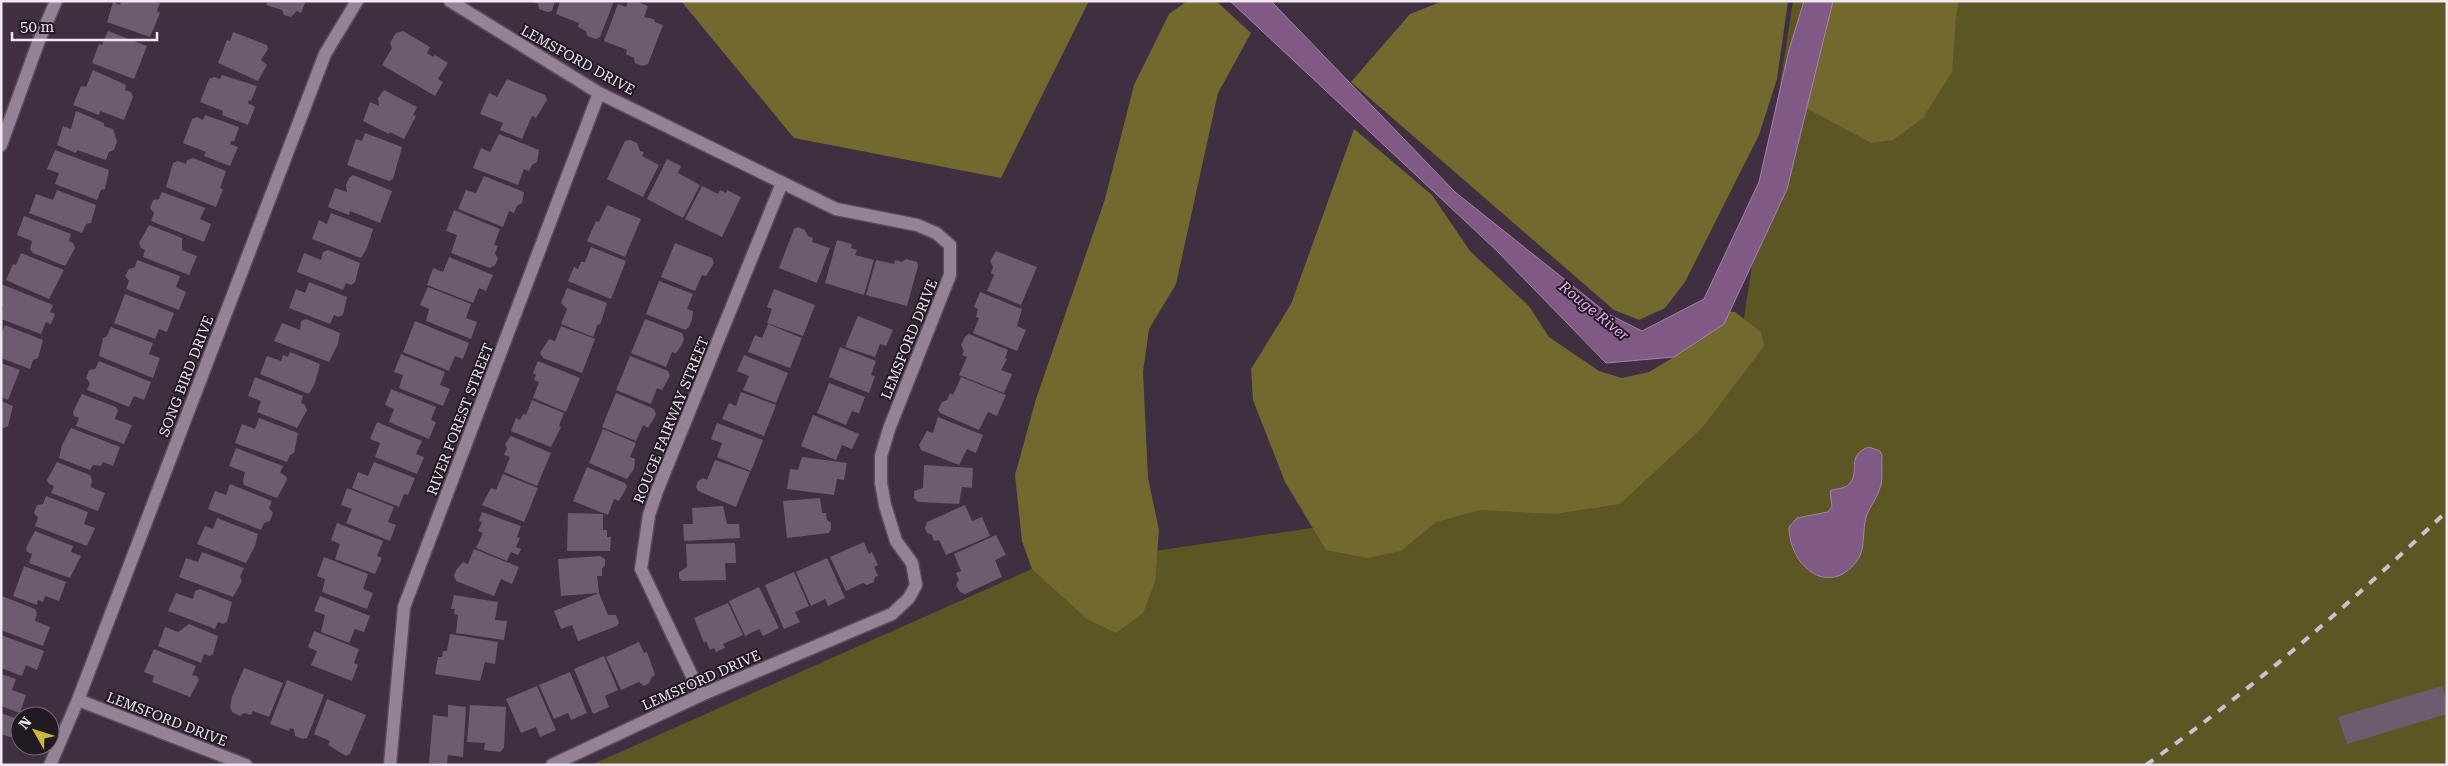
<svg xmlns="http://www.w3.org/2000/svg" width="2448" height="766" font-family="'Roboto Serif',serif">
  <style>
    .green { fill: #5c5625 }
    .forest { fill: #71692e }
    .water { fill: #805a85; stroke: #a284a6 }
    .building { fill: #6d5c70 }
    .lines { fill: none; stroke-linecap: round; stroke-linejoin: round }
    .minor-casing { stroke: #5b4d5d; stroke-width: 15 }
    .minor { stroke: #958297; stroke-width: 12 }
    .rail { stroke: #ccc1ce; stroke-width: 4; stroke-dasharray: 9 9; stroke-linecap: butt }
    .labels { text-anchor: middle; dominant-baseline: central; stroke-width: 4; stroke-linejoin: round; paint-order: stroke }
    .street-label { font-size: 14px; fill: #f1e7f3; stroke: #221a23 }
    .water-label { font-size: 15px; font-style: italic; fill: #e6acee; stroke: #221a23 }
  </style>
  <rect width="100%" height="100%" fill="#3f2f41"/>
  <polygon class="green" points="1793,1 2447,1 2447,765 591,765 1032,569 1312,528 1565,501 1736,369"/>
  <g class="forest">
    <polygon points="681,1 1089,1 1001,178 794,138"/>
    <polygon points="1187,1 1216,1 1251,33 1218,93 1176,284 1149,329 1143,372 1148,478 1159,530 1155,582 1143,613 1116,633 1087,619 1032,569 1022,541 1015,475 1036,399 1105,199 1134,85 1169,14"/>
    <polygon points="1443,1 1788,1 1777,79 1759,135 1685,282 1665,308 1639,320 1614,310 1351,82 1410,14"/>
    <polygon points="1827,1 1959,1 1956,16 1952,72 1923,118 1893,140 1871,143 1799,104"/>
    <polygon points="1354,129 1432,195 1470,251 1529,306 1549,337 1599,371 1622,378 1649,372 1674,357 1709,310 1735,312 1761,332 1764,346 1702,428 1620,504 1554,514 1480,510 1436,522 1401,551 1368,558 1326,550 1285,482 1253,400 1251,369 1291,304"/>
  </g>
  <g class="water">
    <polygon points="1230,1 1271,1 1455,192 1608,314 1642,331 1704,299 1759,182 1789,50 1804,1 1833,1 1787,189 1724,324 1674,357 1606,363 1496,250"/>
    <path d="M1869,447L1880,451L1882,455C1881,464 1883,476 1881,485C1878,497 1870,506 1866,517C1862,531 1866,549 1857,561C1828,599 1789,565 1789,527L1797,518L1828,512L1832,506L1830,491C1836,488 1845,489 1849,484C1861,472 1845,455 1869,447Z"/>
  </g>
  <g class="building">
    <polygon points="121,1 154,1 160,3 157,11 160,13 150,37 107,22 113,2 120,5"/>
    <polygon points="268,1 306,1 301,13 297,11 291,17 284,15 282,10 266,5"/>
    <polygon points="531,1 555,1 552,11 547,12 539,9 538,4"/>
    <polygon points="560,1 614,1 600,37 596,39 587,36 586,31 578,27 579,23 556,14"/>
    <polygon points="628,1 636,1 648,6 644,17 654,19 655,22 663,25 648,64 643,66 635,63 634,58 626,54 627,50 604,41 618,4 626,7"/>
    <polygon points="108,31 147,46 134,79 92,63 99,44 102,45"/>
    <polygon points="403,31 430,47 427,53 433,57 435,55 448,63 438,79 443,82 435,96 382,65 392,48 390,43 396,33"/>
    <polygon points="233,32 267,45 268,49 261,60 267,65 258,81 218,63 227,40 230,41"/>
    <polygon points="93,70 126,85 125,90 131,92 133,97 124,120 100,111 99,115 73,105 81,86 86,87"/>
    <polygon points="222,75 257,86 251,101 249,100 248,103 255,107 248,125 222,115 223,111 200,102 209,79 214,77 220,79"/>
    <polygon points="507,79 545,95 547,100 536,118 532,116 522,139 500,130 503,123 480,114 489,93 497,97"/>
    <polygon points="384,90 417,107 413,115 416,116 404,139 390,132 389,134 363,121 370,102 379,106 378,98"/>
    <polygon points="76,111 104,123 104,126 113,129 117,142 114,150 109,152 106,160 77,150 76,153 57,145 63,126 71,129"/>
    <polygon points="205,115 239,127 234,142 231,141 230,144 238,147 230,166 204,156 206,152 183,143 192,119 197,117 203,120"/>
    <polygon points="365,133 402,147 393,179 389,181 347,165 356,139 362,141"/>
    <polygon points="499,134 539,150 537,162 532,165 529,171 524,169 518,185 473,168 481,148 490,152"/>
    <polygon points="630,140 637,143 640,151 644,152 642,156 659,165 643,197 607,179 625,141"/>
    <polygon points="55,150 109,170 105,189 101,190 97,200 55,184 59,173 47,169"/>
    <polygon points="193,158 226,171 220,188 223,189 216,207 166,187 173,163 178,161 186,164 187,160"/>
    <polygon points="667,159 681,166 678,173 700,185 683,218 647,199"/>
    <polygon points="353,175 392,191 380,223 350,211 349,215 328,207 335,188 347,192 346,185 349,178"/>
    <polygon points="484,176 524,192 522,203 517,206 514,213 509,211 503,227 458,209 466,190 476,193"/>
    <polygon points="702,186 718,194 720,190 726,193 727,190 741,197 722,237 685,219"/>
    <polygon points="57,190 96,205 91,223 86,224 82,233 29,213 36,194 53,200"/>
    <polygon points="162,192 205,208 200,219 211,224 204,242 151,221 154,213 150,208 153,200 159,199"/>
    <polygon points="607,205 641,219 625,257 587,241 596,221 599,222"/>
    <polygon points="454,210 500,229 494,245 498,246 495,253 498,259 495,265 490,268 451,253 457,235 446,231"/>
    <polygon points="331,213 373,229 367,248 361,258 312,239 319,220 327,224"/>
    <polygon points="24,216 71,234 69,241 73,243 75,248 65,266 33,253 30,249 32,241 17,235"/>
    <polygon points="149,225 182,238 182,250 197,256 189,275 143,257 145,250 141,248 139,243"/>
    <polygon points="798,227 805,230 808,236 813,238 812,242 830,248 817,283 779,268 794,229"/>
    <polygon points="837,240 852,244 851,248 857,250 855,255 874,260 864,295 825,283"/>
    <polygon points="675,243 712,258 714,263 706,276 702,275 695,291 661,277"/>
    <polygon points="591,247 626,261 611,299 568,281 574,267 578,269 581,262 585,262"/>
    <polygon points="328,250 360,263 355,282 351,285 346,283 343,290 297,272 304,253 321,260 323,252"/>
    <polygon points="996,251 1037,267 1021,305 987,291 994,275 991,273 993,267 990,261"/>
    <polygon points="21,253 64,270 49,299 6,280 13,264 16,265"/>
    <polygon points="449,257 493,275 486,291 479,288 473,303 427,285 433,268 443,272"/>
    <polygon points="906,259 917,262 918,266 907,306 866,295 876,260 894,264 895,260 902,262"/>
    <polygon points="137,260 180,276 176,287 186,292 179,310 126,289 129,281 125,276 129,269 135,267"/>
    <polygon points="659,281 693,294 687,309 693,311 692,320 689,327 685,330 646,314"/>
    <polygon points="309,282 347,297 343,315 338,317 334,315 330,324 289,308 296,289 305,293"/>
    <polygon points="1,284 53,305 50,312 55,314 51,324 46,322 41,334 1,319 3,307 1,307"/>
    <polygon points="428,287 471,304 466,318 477,322 471,339 426,321 429,309 420,305"/>
    <polygon points="567,288 607,303 600,325 598,324 593,337 561,324 567,309 561,303"/>
    <polygon points="774,289 815,305 803,336 767,323 772,309 767,307"/>
    <polygon points="980,292 1022,309 1017,326 1026,330 1017,351 973,333 979,318 976,317 978,309 974,307"/>
    <polygon points="125,294 174,313 167,332 159,329 155,339 114,323"/>
    <polygon points="858,316 893,330 886,346 880,344 875,357 845,347"/>
    <polygon points="306,319 340,333 338,344 329,362 274,341 282,323 300,330 301,321"/>
    <polygon points="645,319 682,333 684,339 682,345 676,353 672,352 666,367 631,353"/>
    <polygon points="415,321 469,343 463,359 455,356 449,371 403,352"/>
    <polygon points="768,324 802,338 790,368 748,352 755,335 762,338"/>
    <polygon points="5,325 43,340 38,358 33,360 30,369 1,358 1,334"/>
    <polygon points="561,326 595,339 582,373 543,358 540,353 549,339 555,341"/>
    <polygon points="111,327 153,343 149,354 160,358 153,378 99,356 103,338 107,336"/>
    <polygon points="969,334 1008,350 1005,358 1007,359 1001,370 1012,374 1004,393 959,375 967,357 962,355 964,351 961,345 965,337"/>
    <polygon points="840,347 876,361 871,375 875,376 869,393 829,377"/>
    <polygon points="290,352 320,364 315,383 309,394 260,374 267,356 281,361 283,355 288,357"/>
    <polygon points="401,354 445,372 440,385 450,389 443,406 399,388 403,375 394,372"/>
    <polygon points="744,355 788,373 776,403 743,390 749,376 737,371"/>
    <polygon points="630,356 668,371 670,376 662,390 657,388 651,404 616,390"/>
    <polygon points="99,361 151,382 144,400 134,396 129,407 87,390 90,383 86,378 89,370 95,369"/>
    <polygon points="538,361 580,378 566,412 533,398 539,382 534,380 536,375 533,373"/>
    <polygon points="1,363 20,370 8,400 1,397"/>
    <polygon points="255,377 303,396 301,403 305,405 307,410 297,428 257,412 261,401 248,396"/>
    <polygon points="961,377 1006,395 997,416 988,412 979,430 940,413 938,410 942,402 947,400 950,393 953,395"/>
    <polygon points="829,383 865,397 859,413 852,411 846,425 817,413"/>
    <polygon points="391,389 436,407 431,420 436,422 429,439 389,422 394,409 385,405"/>
    <polygon points="741,392 776,405 764,436 722,419 729,403 736,406"/>
    <polygon points="616,393 654,409 656,414 653,420 648,428 643,425 636,441 602,427"/>
    <polygon points="82,394 116,407 118,411 115,419 132,425 124,444 76,426 79,418 74,416 73,412"/>
    <polygon points="532,400 564,413 559,426 561,427 551,447 511,431 516,418 520,420 523,414 526,415"/>
    <polygon points="1,401 13,406 8,426 4,428 1,427"/>
    <polygon points="813,415 859,434 852,449 842,445 836,460 801,446"/>
    <polygon points="938,417 983,435 976,453 967,449 959,465 921,450 919,445 927,431 933,433"/>
    <polygon points="259,418 298,433 294,453 290,455 287,462 235,443 242,424 255,429"/>
    <polygon points="377,422 422,441 416,454 424,457 417,474 375,457 380,443 370,439"/>
    <polygon points="717,423 763,440 751,471 717,457 722,443 711,439"/>
    <polygon points="71,428 120,447 113,466 103,462 101,466 93,465 90,470 59,458 62,445"/>
    <polygon points="603,429 636,443 630,457 635,459 634,469 627,479 589,463"/>
    <polygon points="511,436 551,453 537,486 504,472 510,457 504,455 507,448 505,444"/>
    <polygon points="236,448 283,466 280,473 286,476 287,480 277,498 244,485 243,481 245,472 229,466"/>
    <polygon points="802,457 847,463 844,480 837,479 834,495 787,489 790,469 798,470"/>
    <polygon points="715,460 750,472 736,507 698,491 696,487 698,481 703,478 707,480"/>
    <polygon points="57,462 90,475 92,479 91,487 105,493 98,511 51,493 54,486 49,484 47,480"/>
    <polygon points="374,462 415,478 408,495 404,494 399,507 352,488 358,472 368,476"/>
    <polygon points="924,465 973,468 972,488 962,487 959,504 918,502 914,498 914,491 923,488"/>
    <polygon points="587,467 625,483 627,487 619,501 614,499 608,515 573,501"/>
    <polygon points="503,474 538,488 524,522 482,505 491,488 496,490"/>
    <polygon points="230,484 272,501 269,508 273,513 270,521 264,523 261,530 208,509 215,491 226,495"/>
    <polygon points="347,488 394,507 388,522 396,525 390,541 346,523 352,509 341,505"/>
    <polygon points="46,496 88,512 84,524 95,528 87,546 35,526 38,518 34,513 37,505 43,504"/>
    <polygon points="820,498 822,513 826,513 827,520 831,523 831,529 829,533 787,538 783,501"/>
    <polygon points="965,505 972,521 982,517 990,536 946,555 939,540 934,541 932,535 927,533 925,528 927,522"/>
    <polygon points="723,506 727,524 739,524 740,538 684,541 683,524 693,524 692,508"/>
    <polygon points="482,512 521,526 517,537 520,538 516,547 521,549 518,555 511,552 507,561 476,548 483,533 478,531 482,522 479,521"/>
    <polygon points="568,513 603,514 603,530 607,530 607,537 611,537 610,551 567,551"/>
    <polygon points="217,518 258,534 255,546 246,563 197,544 205,526 213,529"/>
    <polygon points="337,523 383,541 377,556 382,558 375,574 335,559 340,544 331,540"/>
    <polygon points="35,531 73,546 71,552 81,556 70,578 29,563 32,554 27,552 26,548"/>
    <polygon points="996,535 1006,555 995,560 1002,577 965,594 960,592 956,585 959,580 956,573 961,571 954,554"/>
    <polygon points="864,542 869,554 872,552 878,565 874,567 878,576 875,577 874,582 867,585 863,583 846,591 830,557"/>
    <polygon points="735,543 736,563 725,563 726,580 682,581 679,578 679,572 687,567 686,544"/>
    <polygon points="474,549 519,567 512,584 501,579 494,596 456,581 454,576 456,570 463,562 468,564"/>
    <polygon points="202,552 244,568 240,577 242,581 233,597 179,577 186,558 198,562"/>
    <polygon points="600,556 605,559 605,565 602,569 602,576 597,576 599,593 561,596 558,559"/>
    <polygon points="324,557 368,574 363,589 373,593 367,609 322,592 325,579 317,576"/>
    <polygon points="827,558 845,598 828,606 825,599 811,606 796,572"/>
    <polygon points="24,566 66,582 59,601 45,596 43,602 38,600 37,605 13,596"/>
    <polygon points="794,572 809,606 795,612 800,622 784,629 765,585"/>
    <polygon points="759,587 779,628 763,636 759,629 745,636 729,601"/>
    <polygon points="200,589 232,602 227,622 223,624 218,622 215,629 168,611 176,593 193,599 195,591"/>
    <polygon points="599,593 608,615 616,615 619,623 617,626 578,641 572,625 561,629 554,611"/>
    <polygon points="454,595 498,602 495,620 507,621 504,640 456,633 458,615 454,614 455,609 451,609"/>
    <polygon points="2,596 35,609 37,613 35,621 50,627 43,646 1,630"/>
    <polygon points="320,596 370,616 364,632 355,629 349,643 321,632 325,615 314,611"/>
    <polygon points="728,603 743,635 723,644 725,648 716,652 714,648 710,650 706,641 704,643 694,618"/>
    <polygon points="189,624 218,636 213,654 210,656 204,654 201,663 158,646 165,627 178,632"/>
    <polygon points="314,631 359,649 354,663 358,665 352,681 311,665 317,651 308,647"/>
    <polygon points="450,634 498,642 495,664 485,662 480,681 435,674 438,657 442,657 443,651 447,651"/>
    <polygon points="1,635 44,651 37,670 26,665 22,676 1,668"/>
    <polygon points="639,642 644,653 647,652 655,675 652,677 649,683 644,686 639,682 621,690 606,657"/>
    <polygon points="154,649 196,666 192,675 197,676 199,680 190,697 152,682 154,676 144,672"/>
    <polygon points="604,656 618,690 605,696 609,707 593,714 574,669"/>
    <polygon points="244,668 283,683 269,717 253,711 251,715 244,713 240,716 232,712 230,707 232,697"/>
    <polygon points="570,672 587,713 571,720 568,713 554,719 539,685"/>
    <polygon points="1,674 16,679 12,690 26,695 20,713 1,706"/>
    <polygon points="287,680 324,695 307,738 303,739 295,736 294,729 290,728 289,731 270,724"/>
    <polygon points="537,686 556,730 540,737 536,727 521,733 506,699"/>
    <polygon points="2442,686 2447,703 2447,714 2347,744 2338,717"/>
    <polygon points="327,699 366,715 350,754 346,756 328,745 330,741 314,734"/>
    <polygon points="448,705 466,707 463,757 448,755 447,764 429,763 433,715 448,717"/>
    <polygon points="470,705 506,707 504,748 500,752 484,750 485,743 467,742"/>
    <polygon points="1,713 20,720 13,738 1,734"/>
  </g>
  <g class="lines">
    <defs>
      <g id="minor">
        <polyline points="450,1 599,93 836,209 917,225 936,233 950,245 950,275 889,429 881,456 881,483 885,505 896,541 912,563 916,585 909,598 892,614 701,695 552,765"/>
        <polyline points="1,145 38,43 56,1"/>
        <polyline points="701,695 641,569 649,515 657,491 782,183"/>
        <polyline points="78,700 246,765"/>
        <polyline points="50,765 78,700 325,54 357,1"/>
        <polyline points="390,765 404,607 599,93"/>
      </g>
    </defs>
    <use href="#minor" class="minor-casing"/>
    <use href="#minor" class="minor"/>
    <path class="rail" d="M2146,765C2253,689 2352,602 2447,511"/>
  </g>
  <g class="labels">
    <g class="street-label">
      <text transform="translate(578 60) rotate(29)">LEMSFORD DRIVE</text>
      <text transform="translate(909 339) rotate(-68)">LEMSFORD DRIVE</text>
      <text transform="translate(186 376) rotate(-69)">SONG BIRD DRIVE</text>
      <text transform="translate(460 419) rotate(-69)">RIVER FOREST STREET</text>
      <text transform="translate(671 420) rotate(-68)">ROUGE FAIRWAY STREET</text>
      <text transform="translate(701 680) rotate(-24)">LEMSFORD DRIVE</text>
      <text transform="translate(167 719) rotate(21)">LEMSFORD DRIVE</text>
    </g>
    <g class="water-label">
      <text transform="translate(1594 311) rotate(39)">Rouge River</text>
    </g>
  </g>
  <rect width="2448" height="766" fill="none" stroke="#f1e7f3" stroke-width="5"/>
  <g transform="translate(35 731) rotate(309)"><circle r="24" fill="#221a23" stroke="#756c76"/>
  <path d="M0-4L9 19L0 12L-9 19Z" fill="#cbba39"/>
  <text y="-8" font-size="14" font-weight="bold" text-anchor="middle" fill="#f1e7f3">N</text>
  </g>
  <path d="M12 32v8h145v-8" fill="none" stroke="#f1e7f3" stroke-width="2.5"/>
  <text x="20" y="32" font-size="15" fill="#f1e7f3" stroke="#221a23" stroke-width="4" paint-order="stroke">50 m</text>
</svg>
